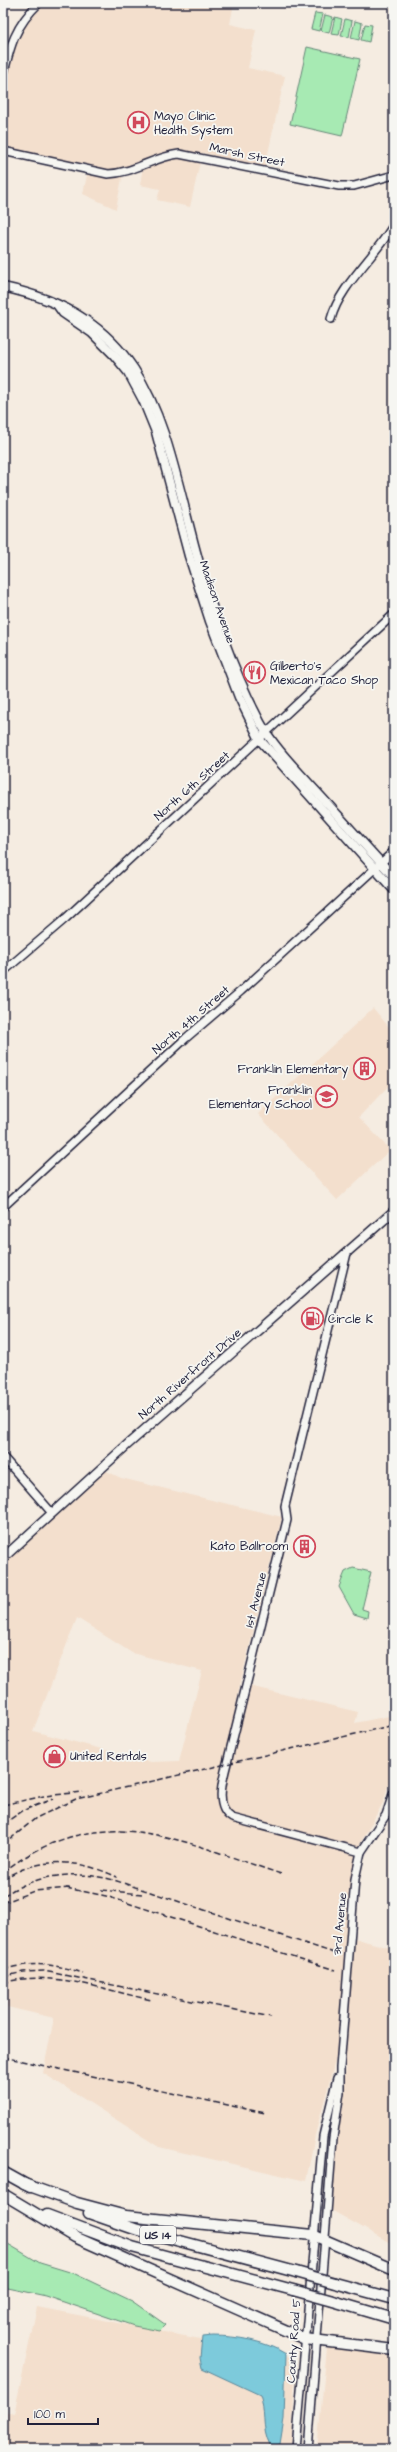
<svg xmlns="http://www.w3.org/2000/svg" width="397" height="2452" font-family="'Architects Daughter',sans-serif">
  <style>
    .built { fill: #f3dfcd; fill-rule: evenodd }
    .green { fill: #a7eab3; stroke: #648677 }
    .water { fill: #7dcadb; stroke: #59879b }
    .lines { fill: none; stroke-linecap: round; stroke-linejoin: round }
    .tertiary-casing { stroke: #22223b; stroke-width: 10 }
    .secondary-casing { stroke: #22223b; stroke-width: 11 }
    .motorway-casing { stroke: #22223b; stroke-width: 13 }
    .tertiary { stroke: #f6f6f2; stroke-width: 7 }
    .secondary { stroke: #f6f6f2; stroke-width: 8 }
    .motorway { stroke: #f6f6f2; stroke-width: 10 }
    .rail { stroke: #22223b; stroke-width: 1.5; stroke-dasharray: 6 3; stroke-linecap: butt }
    .motorway-bridge-casing { stroke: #22223b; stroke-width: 13; stroke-linecap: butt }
    .motorway-bridge { stroke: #f6f6f2; stroke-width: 10 }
    .labels { text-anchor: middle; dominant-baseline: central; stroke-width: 3.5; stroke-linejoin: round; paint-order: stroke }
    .shield { fill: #f6f6f2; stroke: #626272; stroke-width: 1 }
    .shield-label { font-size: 11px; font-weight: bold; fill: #22223b }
    .poi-label { font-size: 12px; fill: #22223b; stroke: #f6f6f2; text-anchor: start }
    .street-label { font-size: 12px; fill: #22223b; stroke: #f6f6f2 }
  </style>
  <rect width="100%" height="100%" fill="#f5ece1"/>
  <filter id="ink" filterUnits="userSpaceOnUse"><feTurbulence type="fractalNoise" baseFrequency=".025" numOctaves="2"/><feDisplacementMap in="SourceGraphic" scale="8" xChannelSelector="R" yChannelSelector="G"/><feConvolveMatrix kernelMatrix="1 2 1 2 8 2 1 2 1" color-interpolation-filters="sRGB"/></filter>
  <g filter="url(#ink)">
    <g class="built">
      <polygon points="47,3 234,3 230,24 256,30 248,68 285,76 265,167 202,153 190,207 157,200 160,189 140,185 143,166 123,173 116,209 83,194 89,166 3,147 3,100 14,48 28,20"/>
      <polygon points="373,1008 394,1033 394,1080 359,1117 390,1150 337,1200 258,1114"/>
      <path d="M104,1470L121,1478L282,1517L241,1680L227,1750L234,1749L249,1686L358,1712L355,1723L394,1715V1763L384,1801L357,1849L347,1936L338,2050L315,2135L306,2181L159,2147L43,2073L54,2018L3,2006V1562ZM77,1618L132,1653L202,1671L179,1761L151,1762L33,1731Z"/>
      <polygon points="353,1938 394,1949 394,2245 331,2210 336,2144 346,2069 345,2048"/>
      <polygon points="37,2307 296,2358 291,2449 3,2449 3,2412 14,2414"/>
      <polygon points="327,2348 394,2355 394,2449 317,2449"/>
    </g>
    <g class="green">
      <polygon points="315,13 323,14 319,31 311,29"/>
      <polygon points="325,15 333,17 329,33 321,31"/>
      <polygon points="335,17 342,19 339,35 331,34"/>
      <polygon points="345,19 352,21 349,37 341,36"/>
      <polygon points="355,21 362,23 359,40 351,38"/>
      <polygon points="365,24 372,25 369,42 361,40"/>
      <polygon points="307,47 360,59 342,136 290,124"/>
      <polygon points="353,1568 371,1572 362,1609 368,1611 367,1618 354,1614 339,1587 345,1572"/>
      <polygon points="3,2241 40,2263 73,2273 132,2301 166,2325 160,2331 134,2326 46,2296 3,2287"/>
    </g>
    <path class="water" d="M213,2336C237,2336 265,2341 286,2354L284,2419L280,2444L275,2446L270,2445C261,2427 266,2412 260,2395L202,2368L200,2358L202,2337Z"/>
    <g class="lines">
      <defs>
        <g id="tertiary">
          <path d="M3,77C10,46 15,26 39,3"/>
          <path d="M3,151L108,174C134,173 153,157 179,154L339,186H354L394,175"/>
          <path d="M331,319C340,285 376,256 394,224"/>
          <polyline points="3,972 66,918 394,614"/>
          <polyline points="3,1207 186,1038 241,991 394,851"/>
          <path d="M347,1253L285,1506L287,1520L228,1759C224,1776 213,1807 232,1818L361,1852"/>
          <polyline points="3,1457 52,1513"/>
          <polyline points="296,2449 323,2136 337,2078"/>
          <polyline points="308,2449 333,2138 340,2092 340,2068 355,1879 361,1852 386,1815 394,1791"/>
        </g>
        <g id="secondary">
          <path d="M3,287C153,319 162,426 196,552C210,606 234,673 260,722C273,746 293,766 311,786C339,816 366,847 394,877"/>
          <polyline points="58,306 63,313 92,333 114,355 128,372 143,400 156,432 189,556 210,621 239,697 260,740 394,890"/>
          <polyline points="3,1558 127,1445 394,1211"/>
        </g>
        <g id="motorway">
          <polyline points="3,2172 30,2187"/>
          <polyline points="24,2184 77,2203 126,2216 313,2235 394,2270"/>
          <polyline points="3,2194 75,2237 305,2339 394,2350"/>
          <polyline points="89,2213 135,2229 296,2272"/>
          <polyline points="47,2215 132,2247 293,2290"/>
          <polyline points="335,2283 394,2299"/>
          <polyline points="333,2301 394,2319"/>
        </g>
      </defs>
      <use href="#tertiary" class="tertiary-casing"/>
      <use href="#secondary" class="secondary-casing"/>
      <use href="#motorway" class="motorway-casing"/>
      <use href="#tertiary" class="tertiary"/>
      <use href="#secondary" class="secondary"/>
      <use href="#motorway" class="motorway"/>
      <g class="rail">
        <polyline points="3,1805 44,1796 83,1792"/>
        <polyline points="3,1824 24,1810 53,1799"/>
        <polyline points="3,1845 36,1818 76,1799 394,1725"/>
        <path d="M3,1872C102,1797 180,1841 284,1875"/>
        <path d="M3,1879C40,1856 79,1859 117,1877"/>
        <polyline points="66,1888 106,1896 335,1970"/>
        <polyline points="101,1890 142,1894"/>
        <path d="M3,1896C37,1874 75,1870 114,1880L334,1953"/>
        <polyline points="3,1903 34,1891 71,1888"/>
        <path d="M3,1970C31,1961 55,1964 83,1973"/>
        <polyline points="3,1977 23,1972 44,1971 271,2017"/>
        <path d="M3,1983C48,1969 106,1990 151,2000"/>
        <polyline points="3,2057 265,2113"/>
      </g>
      <defs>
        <g id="motorway-bridge">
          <polyline points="296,2272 335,2283"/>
          <polyline points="293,2290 333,2301"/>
        </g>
      </defs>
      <use href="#motorway-bridge" class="motorway-bridge-casing"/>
      <use href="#motorway-bridge" class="motorway-bridge"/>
    </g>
  </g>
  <defs>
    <symbol id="hospital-ring" viewBox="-11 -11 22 22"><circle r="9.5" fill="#f6f6f2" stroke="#d1495b" stroke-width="1.5"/><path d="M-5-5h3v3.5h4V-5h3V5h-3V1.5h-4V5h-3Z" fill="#d1495b"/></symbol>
    <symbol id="restaurant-ring" viewBox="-11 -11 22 22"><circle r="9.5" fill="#f6f6f2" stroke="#d1495b" stroke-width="1.5"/><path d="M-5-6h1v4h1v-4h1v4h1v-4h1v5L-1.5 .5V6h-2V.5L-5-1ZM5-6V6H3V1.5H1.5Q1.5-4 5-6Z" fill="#d1495b"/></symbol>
    <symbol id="building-ring" viewBox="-11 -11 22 22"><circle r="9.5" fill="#f6f6f2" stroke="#d1495b" stroke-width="1.5"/><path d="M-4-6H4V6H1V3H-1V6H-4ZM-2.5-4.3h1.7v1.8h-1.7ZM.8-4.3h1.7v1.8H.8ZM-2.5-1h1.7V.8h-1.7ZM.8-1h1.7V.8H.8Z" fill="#d1495b"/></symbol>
    <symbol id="school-ring" viewBox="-11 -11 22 22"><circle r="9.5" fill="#f6f6f2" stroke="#d1495b" stroke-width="1.5"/><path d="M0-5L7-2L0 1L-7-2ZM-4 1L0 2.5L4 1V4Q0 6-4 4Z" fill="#d1495b"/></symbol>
    <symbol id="fuel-ring" viewBox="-11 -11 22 22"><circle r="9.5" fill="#f6f6f2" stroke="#d1495b" stroke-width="1.5"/><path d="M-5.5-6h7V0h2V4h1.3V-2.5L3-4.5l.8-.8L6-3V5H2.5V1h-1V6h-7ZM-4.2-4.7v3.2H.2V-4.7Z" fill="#d1495b"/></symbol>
    <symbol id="shop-ring" viewBox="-11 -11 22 22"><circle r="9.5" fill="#f6f6f2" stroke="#d1495b" stroke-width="1.5"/><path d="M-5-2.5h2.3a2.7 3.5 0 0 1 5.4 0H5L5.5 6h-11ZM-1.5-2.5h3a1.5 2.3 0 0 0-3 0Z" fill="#d1495b"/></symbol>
  </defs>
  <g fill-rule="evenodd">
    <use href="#hospital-ring" x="126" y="110" width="25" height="25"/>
    <use href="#restaurant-ring" x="242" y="660" width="25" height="25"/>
    <use href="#building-ring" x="352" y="1056" width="25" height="25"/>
    <use href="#school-ring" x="314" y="1084" width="25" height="25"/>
    <use href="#fuel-ring" x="300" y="1306" width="25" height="25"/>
    <use href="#building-ring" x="292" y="1534" width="25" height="25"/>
    <use href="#shop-ring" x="42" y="1744" width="25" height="25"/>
  </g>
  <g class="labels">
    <rect class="shield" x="140" y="2226" width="36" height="18" rx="3"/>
    <g class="shield-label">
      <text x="158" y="2235">US 14</text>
    </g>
    <g class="poi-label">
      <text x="154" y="116">Mayo Clinic<tspan x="154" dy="14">Health System</tspan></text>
      <text x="270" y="666">Gilberto's<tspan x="270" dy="14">Mexican Taco Shop</tspan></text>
      <text x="348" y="1069" text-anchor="end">Franklin Elementary</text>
      <text x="312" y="1090" text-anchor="end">Franklin<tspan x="312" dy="14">Elementary School</tspan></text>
      <text x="328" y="1319">Circle K</text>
      <text x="288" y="1546" text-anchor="end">Kato Ballroom</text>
      <text x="70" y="1756">United Rentals</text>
    </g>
    <g class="street-label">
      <text transform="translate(247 155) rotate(12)">Marsh Street</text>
      <text transform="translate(217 602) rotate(71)">Madison Avenue</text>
      <text transform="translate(192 786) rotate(-42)">North 6th Street</text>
      <text transform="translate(191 1020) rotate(-41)">North 4th Street</text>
      <text transform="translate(190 1374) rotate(-41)">North Riverfront Drive</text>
      <text transform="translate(256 1600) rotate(-76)">1st Avenue</text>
      <text transform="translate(340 1924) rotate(-85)">3rd Avenue</text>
      <text transform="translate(294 2341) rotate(-86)">County Road 5</text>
    </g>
  </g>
  <rect width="397" height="2452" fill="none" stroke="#f6f6f2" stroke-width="16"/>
  <rect x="8" y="8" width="381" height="2436" fill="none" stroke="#22223b" stroke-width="1.5" filter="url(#ink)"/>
  <path d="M28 2418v6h70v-6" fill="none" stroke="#22223b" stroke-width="2"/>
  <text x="34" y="2418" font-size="12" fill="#22223b" stroke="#f6f6f2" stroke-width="3" paint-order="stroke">100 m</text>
</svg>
